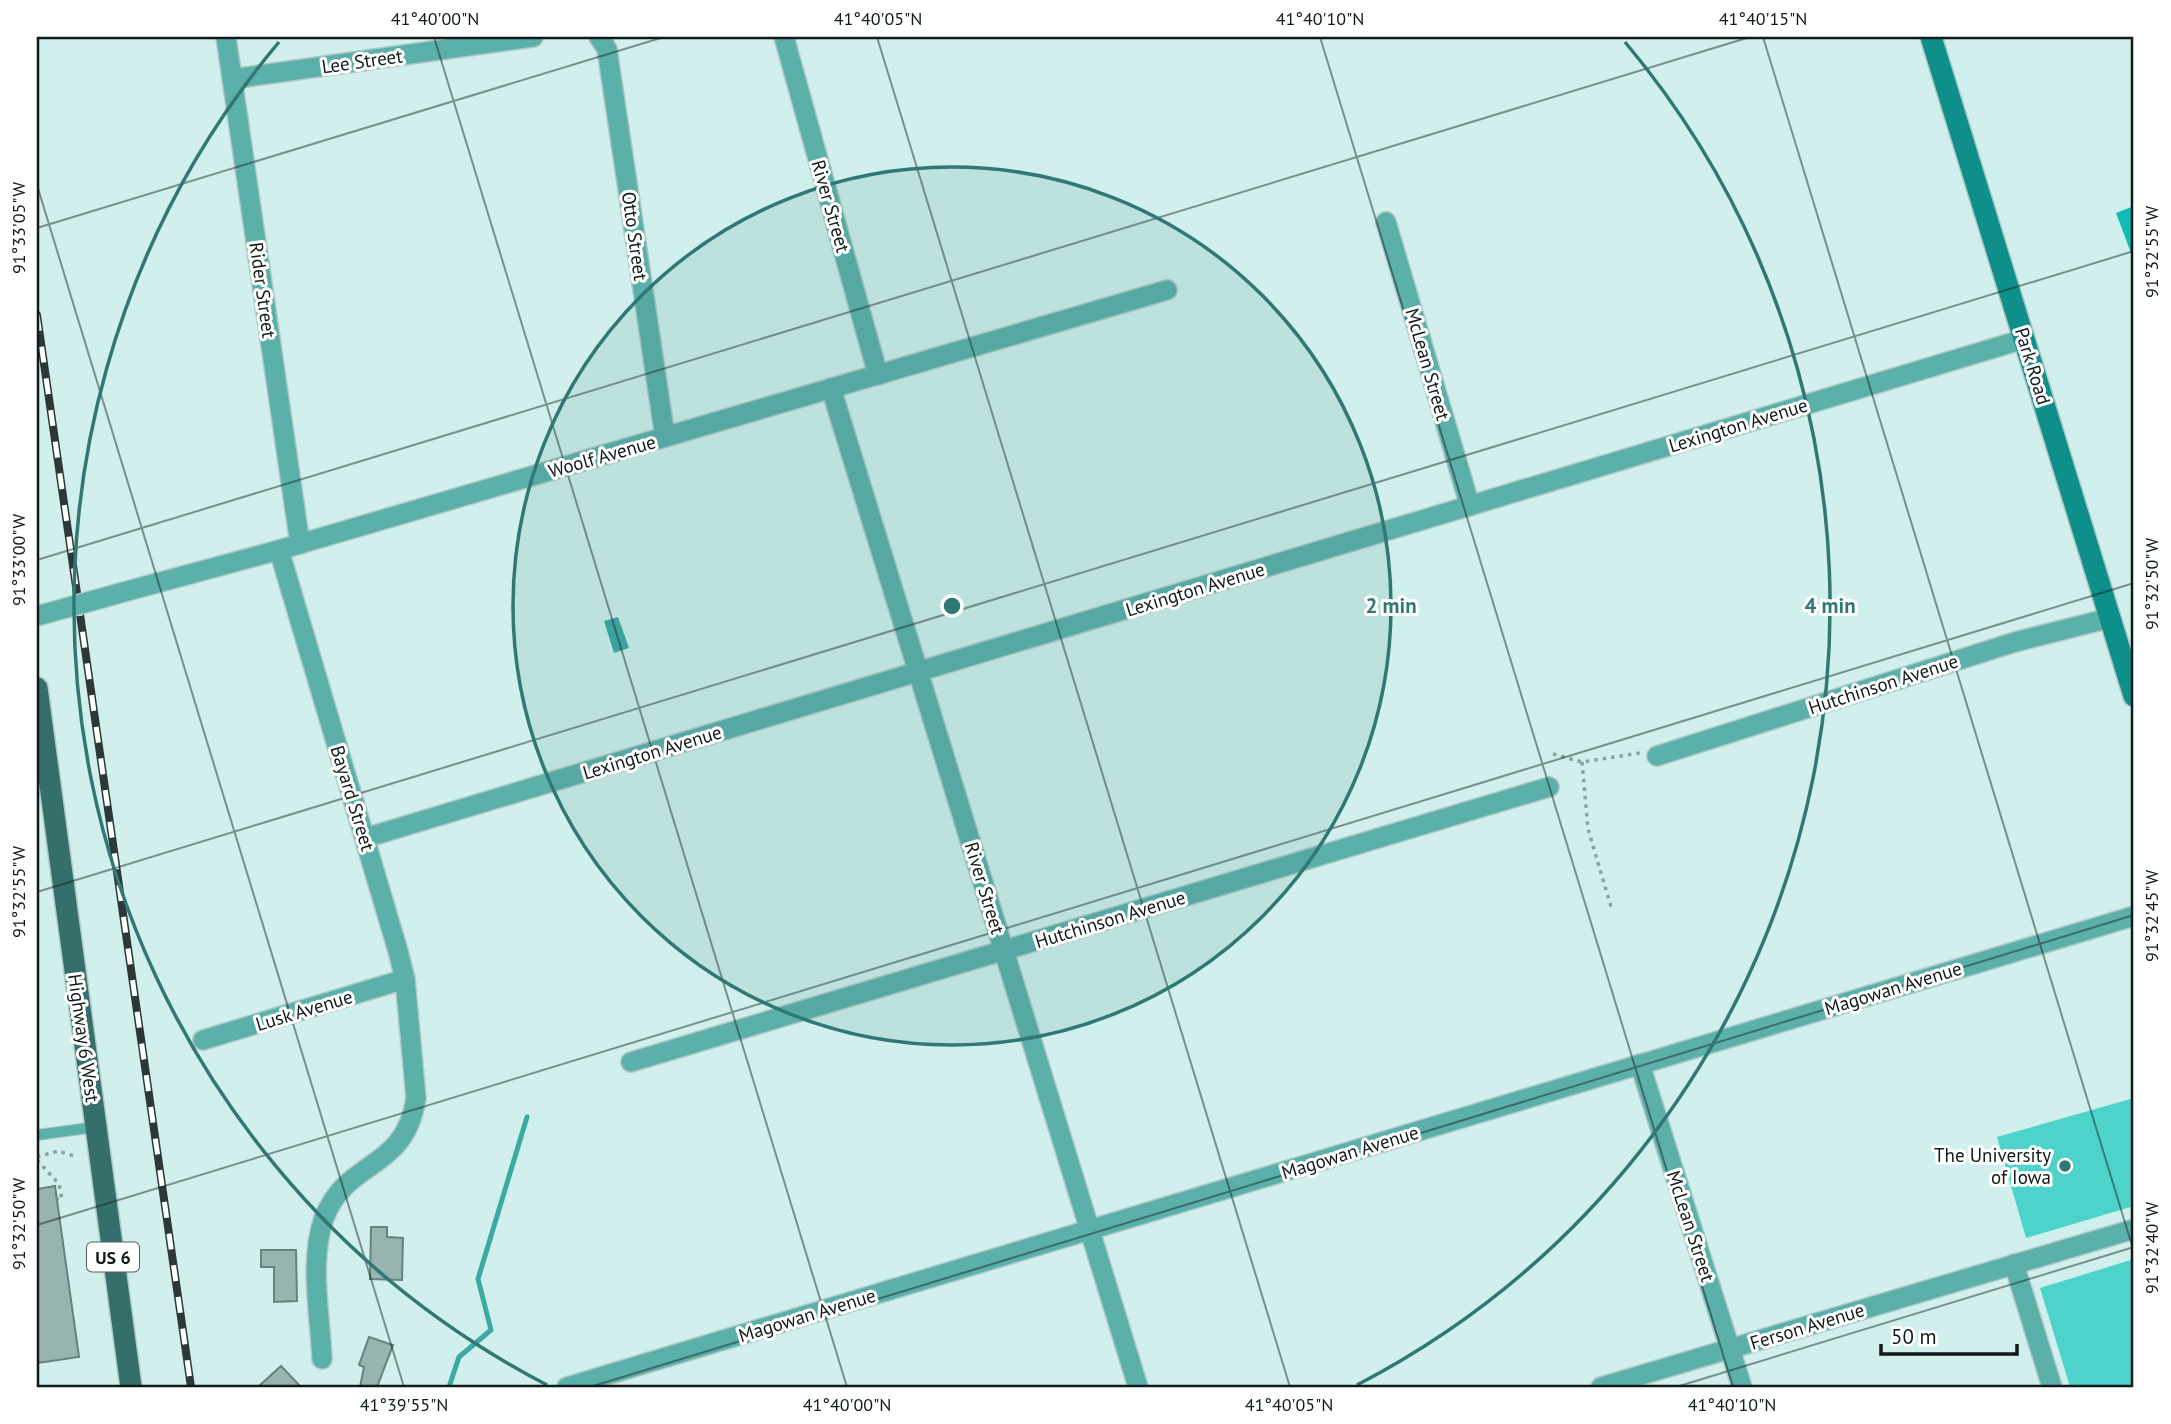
<svg xmlns="http://www.w3.org/2000/svg" width="2171" height="1424" font-family="'PT Sans',sans-serif">
  <style>
    .green { fill: #4ed3cb }
    .forest { fill: #10bcb4 }
    .water { fill: #3da9a3 }
    .lines { fill: none; stroke-linecap: round; stroke-linejoin: round }
    .stream { stroke: #3da9a3; stroke-width: 5 }
    .building { fill: #97b4b1; stroke: #67827f; stroke-width: 2 }
    .lane-casing { stroke: #aec9c6; stroke-width: 12 }
    .street-casing { stroke: #aec9c6; stroke-width: 22 }
    .secondary-casing { stroke: #aec9c6; stroke-width: 24 }
    .primary-casing { stroke: #aec9c6; stroke-width: 24 }
    .path { stroke: #8aa19f; stroke-width: 3.5; stroke-dasharray: 3.5 5; stroke-linecap: butt }
    .lane { stroke: #5cb0aa; stroke-width: 10 }
    .street { stroke: #5cb0aa; stroke-width: 19 }
    .secondary { stroke: #0e8f89; stroke-width: 21 }
    .primary { stroke: #346f6b; stroke-width: 21 }
    .rail-casing { stroke: #2b3837; stroke-width: 8 }
    .rail { stroke: #fff; stroke-width: 5; stroke-dasharray: 16; stroke-linecap: butt }
    .street-bridge-casing { stroke: #aec9c6; stroke-width: 22; stroke-linecap: butt }
    .street-bridge { stroke: #5cb0aa; stroke-width: 19 }
    .ticks { fill: none; stroke: #0f1a19; stroke-width: 2; stroke-opacity: 0.45 }
    .ring { fill: none; stroke: #307874; stroke-width: 3.5 }
    .poi-dot { fill: #307874; stroke: #fff; stroke-width: 2.5 }
    .labels { text-anchor: middle; dominant-baseline: central; stroke-width: 6; stroke-linejoin: round; paint-order: stroke }
    .shield { fill: #fff; stroke: #575f5e; stroke-width: 2 }
    .shield-label { font-size: 18px; font-weight: bold; fill: #0f1a19 }
    .street-label { font-size: 19px; fill: #0f1a19; stroke: #fff }
    .poi-label { font-size: 19px; fill: #0f1a19; stroke: #fff; text-anchor: end }
    .centre { fill: #307874; stroke: #fff; stroke-width: 3.5 }
    .ring-label { font-size: 21px; text-anchor: middle; font-weight: bold; fill: #307874; stroke: #fff; stroke-width: 6; stroke-linejoin: round; paint-order: stroke }
    .neatline { fill: none; stroke: #0f1a19; stroke-width: 2.5 }
    .ticks-label { font-size: 18px; text-anchor: middle; fill: #0f1a19 }
  </style>
  <rect width="100%" height="100%" fill="#d1efec"/>
  <g class="green">
    <polygon points="2134,1098 2134,1206 2026,1238 1997,1137"/>
    <polygon points="2134,1259 2134,1387 2070,1387 2040,1288"/>
  </g>
  <polygon class="forest" points="2134,206 2134,261 2116,213"/>
  <polygon class="water" points="618,617 629,648 614,653 604,621"/>
  <g class="lines">
    <polyline class="stream" points="449,1387 459,1357 491,1330 478,1279 527,1117"/>
  </g>
  <g class="building">
    <polygon points="55,1186 79,1357 37,1363 37,1189"/>
    <polygon points="371,1227 387,1227 387,1237 403,1238 402,1280 370,1279"/>
    <polygon points="261,1250 296,1250 297,1301 274,1302 274,1267 261,1267"/>
    <polygon points="369,1337 393,1345 377,1387 360,1387 364,1367 359,1365"/>
    <polygon points="281,1366 301,1387 258,1387"/>
  </g>
  <g class="lines">
    <defs>
      <polyline id="lane" points="37,1135 96,1127"/>
      <g id="street">
        <polyline points="226,37 300,544"/>
        <polyline points="599,37 607,49 665,437"/>
        <polyline points="784,37 878,375"/>
        <polyline points="232,79 533,37"/>
        <polyline points="1386,222 1470,506"/>
        <polyline points="831,388 1138,1387"/>
        <path d="M279,550L398,951L405,979L416,1098C405,1172 347,1158 324,1218C309,1260 320,1315 322,1359"/>
        <polyline points="131,590 279,550 1167,290"/>
        <polyline points="1657,756 2015,642 2110,618"/>
        <polyline points="365,838 2024,339"/>
        <polyline points="203,1040 405,979"/>
        <polyline points="631,1062 1549,787"/>
        <polyline points="1640,1064 1742,1387"/>
        <polyline points="2014,1264 2052,1387"/>
        <polyline points="567,1387 2134,916"/>
        <polyline points="1601,1387 2134,1229"/>
      </g>
      <polyline id="secondary" points="1931,37 2134,696"/>
      <polyline id="primary" points="37,688 131,1387"/>
    </defs>
    <use href="#lane" class="lane-casing"/>
    <use href="#street" class="street-casing"/>
    <use href="#secondary" class="secondary-casing"/>
    <use href="#primary" class="primary-casing"/>
    <g class="path">
      <polyline points="1553,754 1582,762 1640,753"/>
      <polyline points="1582,762 1588,829 1612,910"/>
      <polyline points="37,1157 58,1151 74,1156"/>
      <polyline points="37,1160 59,1184 62,1199 58,1199"/>
    </g>
    <use href="#lane" class="lane"/>
    <use href="#street" class="street"/>
    <use href="#secondary" class="secondary"/>
    <use href="#primary" class="primary"/>
    <defs>
      <polyline id="rail" points="37,315 191,1387"/>
    </defs>
    <use href="#rail" class="rail-casing"/>
    <use href="#rail" class="rail"/>
    <defs>
      <polyline id="street-bridge" points="37,616 131,590"/>
    </defs>
    <use href="#street-bridge" class="street-bridge-casing"/>
    <use href="#street-bridge" class="street-bridge"/>
  </g>
  <path class="ticks" d="M434,37L847,1387M877,37L1290,1387M1320,37L1733,1387M1763,37L2134,1252M37,185L404,1387M37,228L664,37M37,560L1750,37M37,892L2134,251M37,1225L2134,583M590,1387L2134,915M1676,1387L2134,1247"/>
  <circle cx="952" cy="606" r="439" fill="#307874" fill-opacity=".12"/>
  <g class="ring">
    <circle cx="952" cy="606" r="439"/>
    <path d="M547 1385A878 878 0 0 1 279 42M1625 42A878 878 0 0 1 1357 1385"/>
  </g>
  <circle class="poi-dot" cx="2065" cy="1166" r="7"/>
  <g class="labels">
    <rect class="shield" x="87" y="1242.5" width="52" height="29" rx="5"/>
    <g class="shield-label">
      <text x="113" y="1257">US 6</text>
    </g>
    <g class="street-label">
      <text transform="translate(362 61) rotate(-8)">Lee Street</text>
      <text transform="translate(831 206) rotate(74)">River Street</text>
      <text transform="translate(635 236) rotate(82)">Otto Street</text>
      <text transform="translate(263 290) rotate(82)">Rider Street</text>
      <text transform="translate(1428 364) rotate(74)">McLean Street</text>
      <text transform="translate(2033 366) rotate(73)">Park Road</text>
      <text transform="translate(1738 425) rotate(-17)">Lexington Avenue</text>
      <text transform="translate(602 456) rotate(-16)">Woolf Avenue</text>
      <text transform="translate(1195 589) rotate(-17)">Lexington Avenue</text>
      <text transform="translate(1883 684) rotate(-18)">Hutchinson Avenue</text>
      <text transform="translate(652 752) rotate(-17)">Lexington Avenue</text>
      <text transform="translate(353 798) rotate(73)">Bayard Street</text>
      <text transform="translate(985 888) rotate(73)">River Street</text>
      <text transform="translate(1110 919) rotate(-17)">Hutchinson Avenue</text>
      <text transform="translate(1893 988) rotate(-17)">Magowan Avenue</text>
      <text transform="translate(304 1010) rotate(-17)">Lusk Avenue</text>
      <text transform="translate(84 1038) rotate(82)">Highway 6 West</text>
      <text transform="translate(1350 1152) rotate(-17)">Magowan Avenue</text>
      <text transform="translate(1691 1226) rotate(72)">McLean Street</text>
      <text transform="translate(807 1315) rotate(-17)">Magowan Avenue</text>
      <text transform="translate(1807 1326) rotate(-17)">Ferson Avenue</text>
    </g>
    <g class="poi-label">
      <text x="2051" y="1155">The University<tspan x="2051" dy="22">of Iowa</tspan></text>
    </g>
  </g>
  <circle cx="952" cy="606" r="10" class="centre"/>
  <g class="ring-label">
    <text x="1391" y="613">2 min</text>
    <text x="1830" y="613">4 min</text>
  </g>
  <rect width="2171" height="1424" fill="none" stroke="#ffffff" stroke-width="77"/>
  <path d="M1881 1344v10h136v-10" fill="none" stroke="#0f1a19" stroke-width="3.5"/>
  <text x="1891" y="1344" font-size="21" fill="#0f1a19" stroke="#ffffff" stroke-width="5" paint-order="stroke">50 m</text>
  <rect x="38" y="38" width="2094" height="1348" class="neatline"/>
  <g class="ticks-label">
    <text x="435" y="25">41°40'00"N</text>
    <text x="878" y="25">41°40'05"N</text>
    <text x="1320" y="25">41°40'10"N</text>
    <text x="1763" y="25">41°40'15"N</text>
    <text transform="translate(19 228) rotate(-90)" y="6">91°33'05"W</text>
    <text transform="translate(2152 252) rotate(-90)" y="6">91°32'55"W</text>
    <text transform="translate(19 560) rotate(-90)" y="6">91°33'00"W</text>
    <text transform="translate(2152 584) rotate(-90)" y="6">91°32'50"W</text>
    <text transform="translate(19 892) rotate(-90)" y="6">91°32'55"W</text>
    <text transform="translate(2152 916) rotate(-90)" y="6">91°32'45"W</text>
    <text transform="translate(19 1224) rotate(-90)" y="6">91°32'50"W</text>
    <text transform="translate(2152 1248) rotate(-90)" y="6">91°32'40"W</text>
    <text x="404" y="1411">41°39'55"N</text>
    <text x="847" y="1411">41°40'00"N</text>
    <text x="1289" y="1411">41°40'05"N</text>
    <text x="1732" y="1411">41°40'10"N</text>
  </g>
</svg>
